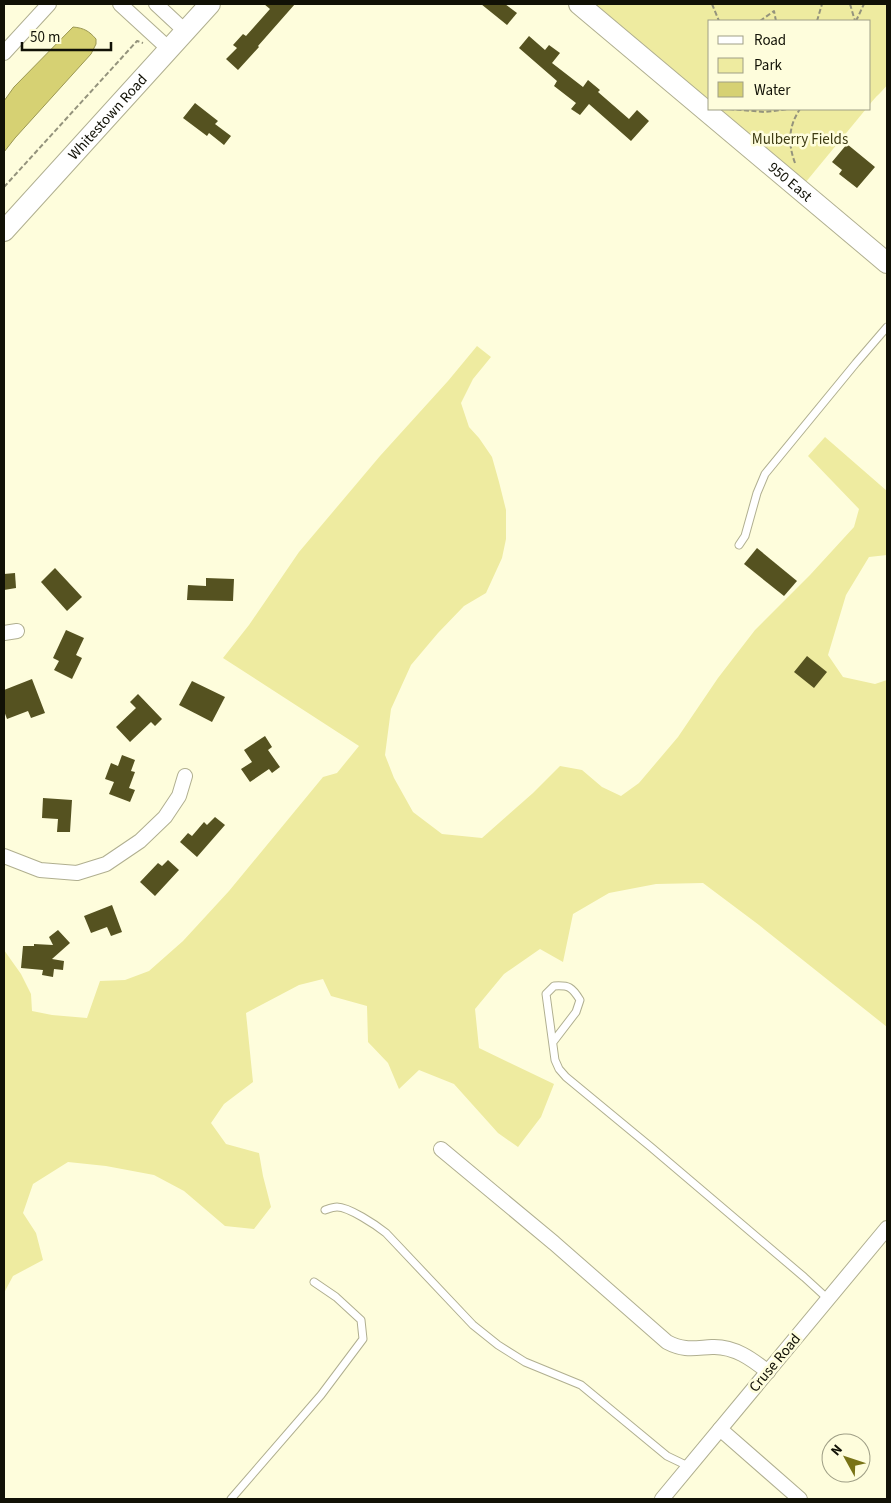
<svg xmlns="http://www.w3.org/2000/svg" width="891" height="1503" font-family="'Source Sans 3',sans-serif">
  <style>
    .green { fill: #eeeba0 }
    .water { fill: #d6d173; stroke: #9b9752 }
    .building { fill: #555220 }
    .lines { fill: none; stroke-linecap: round; stroke-linejoin: round }
    .lane-casing { stroke: #b0af90; stroke-width: 9 }
    .street-casing { stroke: #b0af90; stroke-width: 16 }
    .secondary-casing { stroke: #b0af90; stroke-width: 22 }
    .path { stroke: #94937c; stroke-width: 2; stroke-dasharray: 5 2.5; stroke-linecap: butt }
    .lane { stroke: #fff; stroke-width: 7 }
    .street { stroke: #fff; stroke-width: 14 }
    .secondary { stroke: #fff; stroke-width: 20 }
    .labels { text-anchor: middle; dominant-baseline: central; stroke-width: 5; stroke-linejoin: round; paint-order: stroke }
    .street-label { font-size: 15px; fill: #111106; stroke: #fefddc }
    .park-label { font-size: 15px; fill: #3e3c13; stroke: #fefddc }
  </style>
  <rect width="100%" height="100%" fill="#fefddc"/>
  <g class="green">
    <path d="M589,4H887V85C882,92 876,96 870,104V21H710V104Z"/>
    <polygon points="716,109 866,109 805,183"/>
    <polygon points="477,346 491,357 473,379 461,403 469,427 479,438 492,457 499,482 506,510 506,539 502,558 486,593 464,606 438,633 411,665 391,709 385,755 394,778 413,812 442,834 482,838 533,793 560,766 582,770 602,787 621,796 639,783 678,737 718,678 755,630 810,575 854,527 859,509 808,456 825,437 887,491 887,555 869,557 846,595 828,655 843,677 875,684 887,680 887,1027 759,925 703,883 656,884 609,893 573,914 563,962 540,949 504,974 475,1009 479,1048 554,1084 541,1117 518,1147 498,1133 454,1084 419,1070 399,1089 388,1063 368,1042 367,1006 331,996 323,979 299,985 246,1013 253,1082 224,1104 211,1123 226,1144 259,1153 263,1176 271,1207 254,1229 225,1226 184,1191 154,1175 106,1166 68,1162 33,1184 23,1213 36,1233 43,1260 13,1276 4,1293 4,950 21,974 31,994 32,1011 52,1015 87,1018 100,981 125,980 149,971 183,941 229,891 323,777 337,773 359,746 223,658 249,625 299,552 380,456 448,381"/>
  </g>
  <path class="water" d="M73,27C84,28 89,31 96,39V44L91,54L15,138L4,152V101L14,87Z"/>
  <g class="building">
    <polygon points="264,4 295,4 258,46 259,47 238,70 226,59 237,48 233,45 243,34 246,36 270,9"/>
    <polygon points="481,4 505,4 517,13 507,25"/>
    <polygon points="529,36 545,50 549,45 560,53 552,63 583,87 588,80 600,90 598,92 629,119 637,110 649,121 631,141 589,104 580,115 571,109 576,103 554,86 557,81 519,48"/>
    <polygon points="195,103 218,121 215,124 231,136 224,145 209,133 207,136 183,118"/>
    <polygon points="847,144 875,167 857,188 839,174 842,170 832,162"/>
    <polygon points="757,548 797,581 784,596 744,564"/>
    <polygon points="55,568 82,597 67,611 41,582"/>
    <polygon points="15,573 16,588 4,590 4,574"/>
    <polygon points="206,578 234,579 233,601 187,600 188,585 206,586"/>
    <polygon points="66,630 84,638 76,655 82,658 72,679 54,670 59,661 53,658"/>
    <polygon points="807,656 827,672 814,688 794,672"/>
    <polygon points="32,679 45,713 31,718 28,711 7,719 4,711 4,690"/>
    <polygon points="192,681 225,697 212,722 179,705"/>
    <polygon points="138,694 162,719 155,726 151,722 130,742 116,727 136,708 130,702"/>
    <polygon points="265,736 272,747 268,750 280,767 272,773 269,769 250,782 241,769 252,762 244,750"/>
    <polygon points="122,755 135,760 131,771 135,772 129,788 135,790 130,802 109,794 114,782 105,779 111,763 118,766"/>
    <polygon points="43,798 72,800 70,832 57,832 58,819 42,818"/>
    <polygon points="215,817 225,825 197,857 180,842 188,833 192,836 204,822 207,825"/>
    <polygon points="168,860 179,870 155,896 140,882 158,863 162,866"/>
    <polygon points="112,905 122,932 111,936 107,927 91,933 84,916"/>
    <polygon points="58,930 70,943 52,959 64,961 63,970 54,969 53,977 42,975 43,970 21,968 23,946 34,946 34,944 53,945 49,937"/>
  </g>
  <g class="lines">
    <defs>
      <g id="lane">
        <polyline points="739,545 745,536 757,493 765,474 856,363 887,327"/>
        <path d="M553,1042L576,1012L580,1000C572,987 569,985 554,986L546,994L555,1060L559,1069L566,1077L652,1148L804,1277L828,1299"/>
        <path d="M325,1210C328,1209 333,1207 337,1207C349,1207 376,1225 386,1233L473,1325L498,1345L525,1362L581,1385L667,1456L690,1467"/>
        <polyline points="231,1499 321,1395 363,1339 361,1320 336,1297 314,1282"/>
      </g>
      <g id="street">
        <polyline points="120,4 169,49"/>
        <polyline points="156,4 185,31"/>
        <polyline points="4,53 49,4"/>
        <polyline points="4,633 17,631"/>
        <polyline points="4,856 40,870 77,873 106,864 140,841 165,817 179,796 185,776"/>
        <path d="M441,1149L554,1243L667,1342C684,1351 694,1348 712,1347C734,1346 752,1359 768,1372"/>
        <polyline points="720,1429 800,1499"/>
        <polyline points="662,1499 887,1228"/>
      </g>
      <g id="secondary">
        <path id="s1" d="M579,4L887,263"/>
        <path id="s2" d="M4,231L210,4"/>
      </g>
    </defs>
    <use href="#lane" class="lane-casing"/>
    <use href="#street" class="street-casing"/>
    <use href="#secondary" class="secondary-casing"/>
    <g class="path">
      <polyline points="712,4 719,21"/>
      <polyline points="850,4 855,21"/>
      <polyline points="760,21 774,11 776,21"/>
      <polyline points="817,21 822,4"/>
      <polyline points="856,21 864,4"/>
      <polyline points="729,109 765,112 789,109"/>
      <path d="M795,163C788,144 788,127 800,109"/>
      <polyline points="4,187 137,41 143,43"/>
    </g>
    <use href="#lane" class="lane"/>
    <use href="#street" class="street"/>
    <use href="#secondary" class="secondary"/>
  </g>
  <g class="labels">
    <g class="street-label">
      <text stroke="none"><textPath href="#s2" startOffset="154">Whitestown Road</textPath></text>
      <text stroke="none"><textPath href="#s1" startOffset="276">950 East</textPath></text>
      <text transform="translate(775 1363) rotate(-50)">Cruse Road</text>
    </g>
    <g class="park-label">
      <text x="800" y="139">Mulberry Fields</text>
    </g>
  </g>
  <rect width="891" height="1503" fill="none" stroke="#111106" stroke-width="10"/>
  <rect x="708" y="20" width="162" height="90" fill="#fefddc" stroke="#9f9f86"/>
  <rect x="718" y="36" width="25" height="8" fill="#ffffff" stroke="#9f9f86"/>
  <text x="754" y="45" font-size="15" fill="#111106">Road</text>
  <rect x="718" y="58" width="25" height="15" fill="#eeeba0" stroke="#9f9f86"/>
  <text x="754" y="70" font-size="15" fill="#111106">Park</text>
  <rect x="718" y="82" width="25" height="15" fill="#d6d173" stroke="#9f9f86"/>
  <text x="754" y="95" font-size="15" fill="#111106">Water</text>
  <g transform="translate(846 1458) rotate(310)"><circle r="24" fill="#fefddc" stroke="#9f9f86"/>
  <path d="M0-4L9 19L0 12L-9 19Z" fill="#787316"/>
  <text y="-8" font-size="14" font-weight="bold" text-anchor="middle" fill="#111106">N</text>
  </g>
  <path d="M22 42v8h89v-8" fill="none" stroke="#111106" stroke-width="2.5"/>
  <text x="30" y="42" font-size="15" fill="#111106" stroke="#fefddc" stroke-width="4" paint-order="stroke">50 m</text>
</svg>
